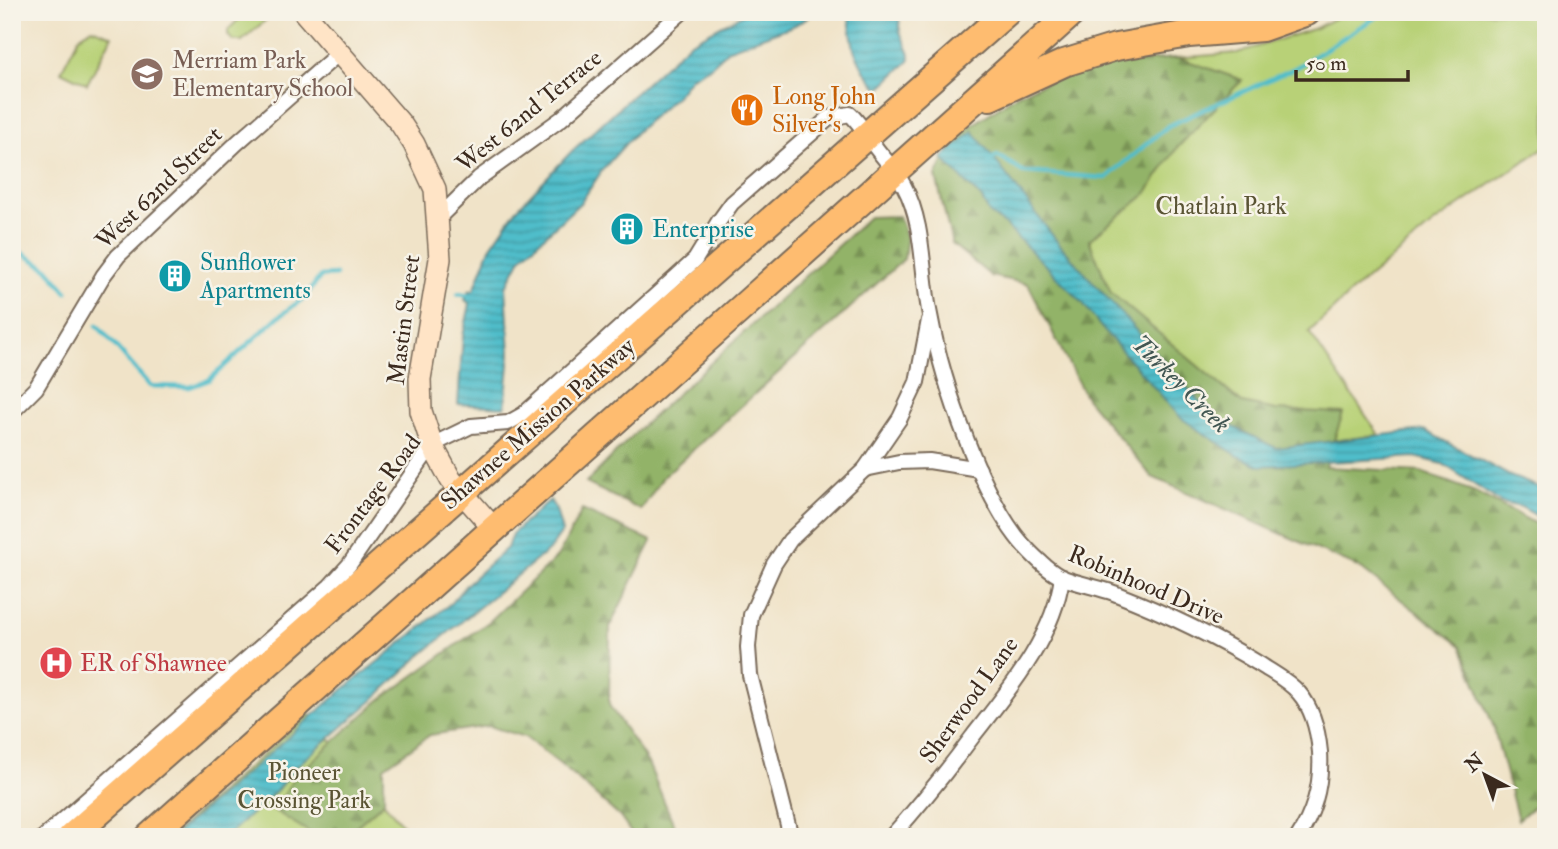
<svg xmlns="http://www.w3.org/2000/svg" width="1558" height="849" font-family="'IM FELL Double Pica',serif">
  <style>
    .green { fill: #b8d177; stroke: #7a7e4a; stroke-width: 2 }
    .forest { fill: url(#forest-firs); stroke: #666e43; stroke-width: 2 }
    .water { fill: url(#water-rules); stroke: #467474; stroke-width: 2 }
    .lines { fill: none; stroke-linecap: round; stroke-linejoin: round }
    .stream { stroke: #50bdca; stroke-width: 4.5 }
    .street-casing { stroke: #7a6b5a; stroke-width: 18 }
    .secondary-casing { stroke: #7a6b5a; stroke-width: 24 }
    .highway-casing { stroke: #7a6b5a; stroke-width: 30 }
    .street { stroke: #fff; stroke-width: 14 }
    .secondary { stroke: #ffe4c6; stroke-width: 21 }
    .highway { stroke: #febc70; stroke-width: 26 }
    .labels { text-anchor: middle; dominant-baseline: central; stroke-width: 5; stroke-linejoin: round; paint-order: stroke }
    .education-label { font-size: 24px; fill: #785e54; stroke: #f7f3e8; text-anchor: start }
    .food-label { font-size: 24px; fill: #c56008; stroke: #f7f3e8; text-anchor: start }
    .street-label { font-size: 24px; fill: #3b2a1e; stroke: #f7f3e8 }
    .park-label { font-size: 24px; fill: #5a5434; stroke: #f7f3e8 }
    .culture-label { font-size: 24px; fill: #0d838f; stroke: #f7f3e8; text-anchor: start }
    .health-label { font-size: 24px; fill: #be3a42; stroke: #f7f3e8; text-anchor: start }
    .water-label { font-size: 26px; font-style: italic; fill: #415652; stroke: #f7f3e8 }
  </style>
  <defs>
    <pattern id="forest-firs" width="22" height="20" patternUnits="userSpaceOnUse" patternTransform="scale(1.75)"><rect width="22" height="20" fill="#92b368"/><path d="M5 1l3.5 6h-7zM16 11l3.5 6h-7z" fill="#789255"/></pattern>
    <pattern id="water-rules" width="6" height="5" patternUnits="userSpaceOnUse" patternTransform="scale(1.75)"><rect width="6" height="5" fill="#50bdca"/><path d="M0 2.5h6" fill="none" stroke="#449aa3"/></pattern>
  </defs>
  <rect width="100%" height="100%" fill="#f7f3e8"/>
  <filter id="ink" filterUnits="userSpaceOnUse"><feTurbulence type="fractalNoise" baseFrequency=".0143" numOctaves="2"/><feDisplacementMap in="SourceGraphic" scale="14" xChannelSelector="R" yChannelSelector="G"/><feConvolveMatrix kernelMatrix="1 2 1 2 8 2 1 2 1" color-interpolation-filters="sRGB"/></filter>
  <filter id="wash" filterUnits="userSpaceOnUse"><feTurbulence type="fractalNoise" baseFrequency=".00686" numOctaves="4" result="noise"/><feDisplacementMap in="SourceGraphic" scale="28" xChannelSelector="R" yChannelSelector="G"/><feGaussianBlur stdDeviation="1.57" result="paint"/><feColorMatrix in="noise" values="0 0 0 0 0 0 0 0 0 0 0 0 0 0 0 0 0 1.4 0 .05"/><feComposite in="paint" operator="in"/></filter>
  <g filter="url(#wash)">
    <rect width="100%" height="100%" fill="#f0e3c8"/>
    <g class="green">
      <polygon points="246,12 270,12 268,18 242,41 233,41 228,35 228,30"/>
      <polygon points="1346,12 1546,12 1546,146 1434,223 1356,288 1309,332 1379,435 1276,448 1084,281 1089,65 1237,53 1316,28"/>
      <polygon points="92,28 112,36 87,84 61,71 79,37"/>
      <polygon points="309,714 413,837 169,837"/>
    </g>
    <g class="forest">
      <polygon points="1179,58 1242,80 1177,148 1145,195 1089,240 1111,293 1242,403 1276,410 1343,413 1325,467 1421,472 1475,492 1546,529 1546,796 1518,820 1493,725 1461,646 1360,568 1152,477 1086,398 1028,284 991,276 952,244 936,176 955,137 1018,94 1089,65"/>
      <polygon points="899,216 907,237 904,259 663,477 641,510 586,483 638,430 869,217"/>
      <polygon points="582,510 652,541 610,626 609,705 648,763 679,837 634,837 620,817 565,768 525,737 488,726 430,735 384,767 384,802 344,837 317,837 275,811 293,779 348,728 380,700 490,621 558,556"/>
    </g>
    <g class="water">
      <polygon points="747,12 816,12 795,25 729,49 710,67 691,77 677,95 636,132 603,169 581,202 521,258 506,287 510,354 505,407 458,404 463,336 470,304 465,300 469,291 474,290 490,248 516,210 571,152 689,43"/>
      <polygon points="848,12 901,12 899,16 900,32 910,54 910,60 879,89 865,72 854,50"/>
      <polygon points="973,131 1060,245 1213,417 1276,448 1424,430 1510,476 1546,490 1546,521 1521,507 1502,503 1443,464 1415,457 1260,466 1238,456 1181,418 1101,327 1082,302 1004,224 989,213 982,199 942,158"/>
      <polygon points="550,500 556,510 562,532 550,549 421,655 372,701 297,766 278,789 226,837 172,837 345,688 451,603 467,584 507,548 512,534"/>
    </g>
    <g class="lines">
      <g class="stream">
        <polyline points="989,162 997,155 1023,172 1106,178 1168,126 1297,67 1384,12"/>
        <polyline points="12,247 47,268 67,292"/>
        <polyline points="458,294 470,296"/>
        <polyline points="97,325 150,386 190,387 209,380 277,318 304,298 321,276 336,275"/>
      </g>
    </g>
  </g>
  <g filter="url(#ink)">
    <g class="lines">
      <defs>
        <g id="street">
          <polyline points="437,219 479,178 561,119 682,12"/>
          <polyline points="12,412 36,388 103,276 118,256 237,143 339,53"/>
          <polyline points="865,469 899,462 929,461 979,469"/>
          <path d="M44,837L330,586L349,565L432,445L471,426L508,423L524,414L695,260L719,221L732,203L829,118L850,114C860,123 868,137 876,148C885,160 897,172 904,186C925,225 921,273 930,315C942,380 983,506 1030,552C1039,561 1051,573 1063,578C1079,584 1097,587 1114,593C1165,613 1214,636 1261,665C1273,673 1289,681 1299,693C1313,709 1318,731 1320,752C1322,783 1315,811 1298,837"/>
          <polyline points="791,837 750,675 748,647 751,615 774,564 790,540 865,469 900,418 917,382 929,320"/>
          <path d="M891,837C920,805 947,771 973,736C1009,690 1054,637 1062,577"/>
        </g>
        <polyline id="secondary" points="304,12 401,124 414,144 435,189 440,259 420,379 421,411 432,445 451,480 495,530"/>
        <g id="highway">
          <polyline points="990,97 1064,63 1116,47 1189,34 1262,28 1307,12"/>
          <polyline points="71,837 1007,12"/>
          <polyline points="149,837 1073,12"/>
        </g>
      </defs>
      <use href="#street" class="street-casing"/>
      <use href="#secondary" class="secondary-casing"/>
      <use href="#highway" class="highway-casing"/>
      <use href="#street" class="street"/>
      <use href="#secondary" class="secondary"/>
      <use href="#highway" class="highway"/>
    </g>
  </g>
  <defs>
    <symbol id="school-disc" viewBox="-11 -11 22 22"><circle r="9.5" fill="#8d6e63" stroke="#f7f3e8"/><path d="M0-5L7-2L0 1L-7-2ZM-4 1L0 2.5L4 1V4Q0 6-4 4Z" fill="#fff"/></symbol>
    <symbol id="restaurant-disc" viewBox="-11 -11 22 22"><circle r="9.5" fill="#e8710a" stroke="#f7f3e8"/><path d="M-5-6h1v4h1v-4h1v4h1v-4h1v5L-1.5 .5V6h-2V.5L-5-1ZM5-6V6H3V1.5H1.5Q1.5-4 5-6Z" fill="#fff"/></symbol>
    <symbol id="building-disc" viewBox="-11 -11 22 22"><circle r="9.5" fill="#0f9aa8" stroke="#f7f3e8"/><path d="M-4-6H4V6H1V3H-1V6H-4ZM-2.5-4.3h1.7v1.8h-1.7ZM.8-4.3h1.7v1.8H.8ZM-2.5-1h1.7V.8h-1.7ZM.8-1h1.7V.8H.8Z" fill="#fff"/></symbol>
    <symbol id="hospital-disc" viewBox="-11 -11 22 22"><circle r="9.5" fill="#e0444e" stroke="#f7f3e8"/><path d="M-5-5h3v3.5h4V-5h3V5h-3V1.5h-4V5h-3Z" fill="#fff"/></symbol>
  </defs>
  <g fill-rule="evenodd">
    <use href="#school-disc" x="128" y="55" width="38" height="38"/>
    <use href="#restaurant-disc" x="728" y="91" width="38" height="38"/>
    <use href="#building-disc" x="608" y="210" width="38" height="38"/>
    <use href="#building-disc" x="156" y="257" width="38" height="38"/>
    <use href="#hospital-disc" x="37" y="644" width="38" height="38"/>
  </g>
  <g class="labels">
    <g class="education-label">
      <text x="172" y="60">Merriam Park<tspan x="172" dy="28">Elementary School</tspan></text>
    </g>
    <g class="food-label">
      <text x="772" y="96">Long John<tspan x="772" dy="28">Silver's</tspan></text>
    </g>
    <g class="street-label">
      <text transform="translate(529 111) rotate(-39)">West 62nd Terrace</text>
      <text transform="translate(159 188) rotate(-44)">West 62nd Street</text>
      <text transform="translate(404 320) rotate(-83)">Mastin Street</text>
      <text transform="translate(538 424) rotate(-41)">Shawnee Mission Parkway</text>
      <text transform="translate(373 494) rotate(-53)">Frontage Road</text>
      <text transform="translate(1146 585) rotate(23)">Robinhood Drive</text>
      <text transform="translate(969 700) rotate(-54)">Sherwood Lane</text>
    </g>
    <g class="park-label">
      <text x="1221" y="206">Chatlain Park</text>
      <text x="304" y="772">Pioneer<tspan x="304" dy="28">Crossing Park</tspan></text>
    </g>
    <g class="culture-label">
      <text x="652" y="229">Enterprise</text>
      <text x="200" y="262">Sunflower<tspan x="200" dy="28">Apartments</tspan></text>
    </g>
    <g class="health-label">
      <text x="80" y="663">ER of Shawnee</text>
    </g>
    <g class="water-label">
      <text transform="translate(1181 384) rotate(45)">Turkey Creek</text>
    </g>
  </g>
  <rect width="1558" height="849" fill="none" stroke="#f7f3e8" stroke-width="42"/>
  <g transform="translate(1485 775) rotate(319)" stroke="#f7f3e8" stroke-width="5" paint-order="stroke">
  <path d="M0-5L12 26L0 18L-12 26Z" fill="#3b2a1e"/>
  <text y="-10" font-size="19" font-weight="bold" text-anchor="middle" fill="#3b2a1e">N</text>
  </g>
  <path d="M1296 70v10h112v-10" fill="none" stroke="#3b2a1e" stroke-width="3.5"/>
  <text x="1306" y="70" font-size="21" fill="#3b2a1e" stroke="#f7f3e8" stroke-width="5" paint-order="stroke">50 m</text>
</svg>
